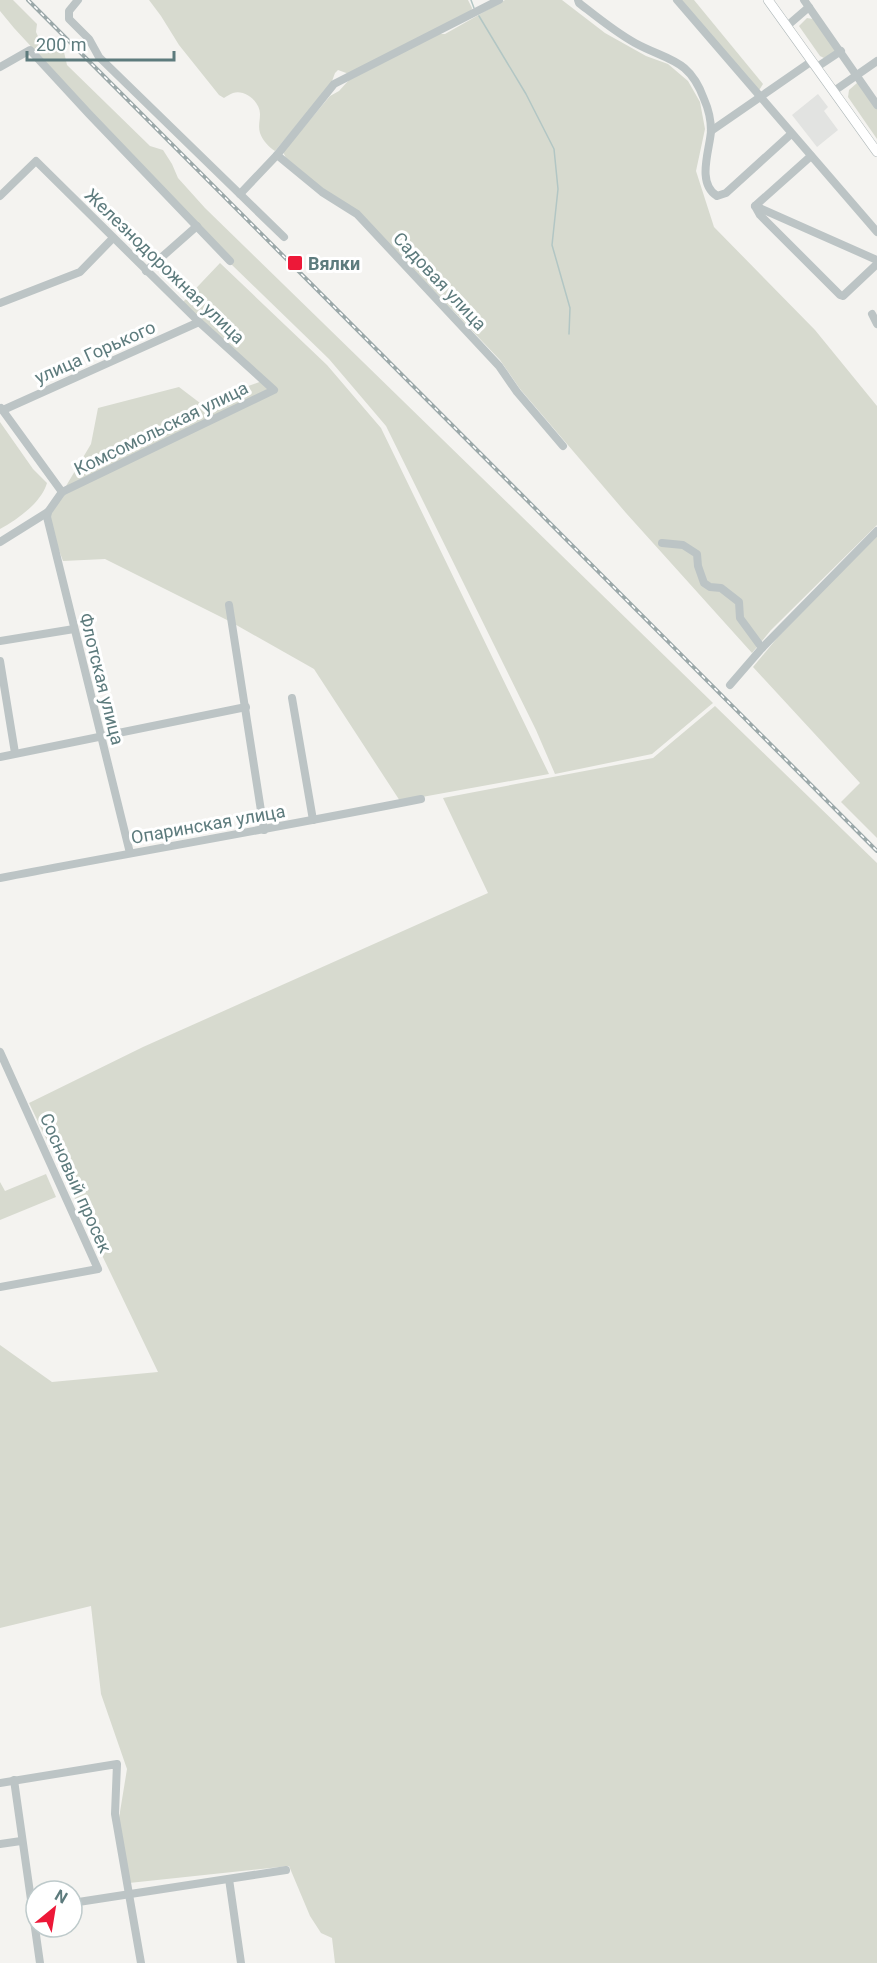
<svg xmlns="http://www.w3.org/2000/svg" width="877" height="1963" font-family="Roboto,sans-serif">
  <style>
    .built { fill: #e2e3e1 }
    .green { fill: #d7dacf }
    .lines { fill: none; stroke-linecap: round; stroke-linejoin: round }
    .stream { stroke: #b2c6c4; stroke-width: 1.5 }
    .major-casing { stroke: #afb8b9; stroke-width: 10 }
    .minor { stroke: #bcc4c5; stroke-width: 8 }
    .major { stroke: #fff; stroke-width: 9 }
    .rail-casing { stroke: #9ba8a9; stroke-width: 4 }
    .rail { stroke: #fff; stroke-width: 1.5; stroke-dasharray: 4.5; stroke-linecap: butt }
    .poi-dot { fill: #ed1838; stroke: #fff; stroke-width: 2 }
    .labels { text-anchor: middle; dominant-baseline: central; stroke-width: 6; stroke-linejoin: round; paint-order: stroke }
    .poi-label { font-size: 18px; font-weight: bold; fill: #5d7b7d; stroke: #fff; text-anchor: start }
    .street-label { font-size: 18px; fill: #5d7b7d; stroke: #fff }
  </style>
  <rect width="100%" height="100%" fill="#f4f3f0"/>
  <polygon class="built" points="818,94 828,107 824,111 838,130 817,147 792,115"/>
  <g class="green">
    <polygon points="0,0 13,0 37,24 36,32 41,43 64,52 67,65 150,146 163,150 172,164 178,178 205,208 713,703 652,754 555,774 536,730 386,426 329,359 199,233 110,132 14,28 0,11"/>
    <path d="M149,0H468L472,8L471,12L349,74L338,70L335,73L331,84L275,151C269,147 263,141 260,133C258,126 260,121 260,114C260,102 245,89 233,93C230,94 227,96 224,98L219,95L179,45L161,16Z"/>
    <polygon points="505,0 562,0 605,33 646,56 668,64 688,81 700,102 705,129 696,171 714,227 815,330 877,406 877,525 771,630 752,653 626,513 520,389 500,360 358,211 324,190 286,158 283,152 330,96 339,91 349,80 438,34 445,34"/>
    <polygon points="680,0 694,0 763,84 758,92"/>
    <polygon points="807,18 813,19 836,50 835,52 824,58 820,56 799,26"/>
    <polygon points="857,83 860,83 877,107 877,139 848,97 849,90"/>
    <polygon points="220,263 327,365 381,428 549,774 400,801 314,669 231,622 105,559 63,561 47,518 91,444 98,408 179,387 200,403 265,380 183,302"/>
    <path d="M0,422L33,469L47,483C41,503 18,519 0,529Z"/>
    <polygon points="877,535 877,838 841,802 860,783 753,667 778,637"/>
    <polygon points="715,706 877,863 877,1963 335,1963 332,1938 321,1933 310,1916 289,1866 129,1883 119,1818 127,1769 101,1694 91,1606 0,1628 0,1345 52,1382 158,1372 29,1103 143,1047 488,893 443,798 653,758"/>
    <polygon points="46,1174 56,1197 0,1220 0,1182 5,1191"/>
  </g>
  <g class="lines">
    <g class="stream">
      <polyline points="471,0 474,8"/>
      <polyline points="479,16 526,94 554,149 558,189 552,245 570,308 569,334"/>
    </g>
    <defs>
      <polyline id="major" points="768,0 877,152"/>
    </defs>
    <use href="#major" class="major-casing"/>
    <g class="minor">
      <polyline points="78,0 69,11 69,19 89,39 99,57 284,237"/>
      <path d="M578,0L579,3C597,17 615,32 635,43C668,61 689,58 704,99C708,108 711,120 711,131C710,149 696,183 717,196L726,193L791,134"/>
      <polyline points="677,0 877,232"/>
      <polyline points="804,0 877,105"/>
      <polyline points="787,26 809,7"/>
      <polyline points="0,67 30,50 89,114 230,261"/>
      <polyline points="817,67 841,51"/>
      <polyline points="834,91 877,61"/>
      <polyline points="711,131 812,61"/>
      <polyline points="277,155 322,192 357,214 499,366 517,392 563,446"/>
      <polyline points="811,156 755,206 760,215 840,295 843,296 877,264"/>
      <polyline points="240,194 277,155 334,84 499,0"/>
      <polyline points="0,196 36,161 199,322 274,390 62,492"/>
      <polyline points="755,206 877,260"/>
      <polyline points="146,271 197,226"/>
      <polyline points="0,303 80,272 113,238"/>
      <polyline points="872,314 877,324"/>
      <polyline points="1,408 62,492"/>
      <polyline points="3,410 199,322"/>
      <polyline points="48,512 47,517 130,853"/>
      <polyline points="0,542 48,512 62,492"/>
      <polyline points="662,543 683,545 697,554 698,566 704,583 710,587 721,588 739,602 740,618 762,648"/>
      <polyline points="229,605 264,830"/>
      <polyline points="0,641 74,629"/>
      <polyline points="0,661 15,753"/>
      <polyline points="730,685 762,648 877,531"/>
      <polyline points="292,698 313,820"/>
      <polyline points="0,757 246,707"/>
      <path d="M0,878C140,851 281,827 421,799"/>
      <polyline points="0,1052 98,1269 0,1287"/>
      <polyline points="14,1780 40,1963"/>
      <polyline points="0,1783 117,1764 115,1814 141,1963"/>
      <polyline points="0,1844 21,1841"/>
      <polyline points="229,1879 241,1963"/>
      <polyline points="72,1903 286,1870"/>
    </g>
    <use href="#major" class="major"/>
    <defs>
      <polyline id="rail" points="28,0 877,851"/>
    </defs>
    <use href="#rail" class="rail-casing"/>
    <use href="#rail" class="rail"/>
  </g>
  <rect class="poi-dot" x="287" y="255" width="16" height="16" rx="3"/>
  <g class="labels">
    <g class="poi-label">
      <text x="308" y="263">Вялки</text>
    </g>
    <g class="street-label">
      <text transform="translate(165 266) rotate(44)">Железнодорожная улица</text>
      <text transform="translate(440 281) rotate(47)">Садовая улица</text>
      <text transform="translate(95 352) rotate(-24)">улица Горького</text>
      <text transform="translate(161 428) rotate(-26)">Комсомольская улица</text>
      <text transform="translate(102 679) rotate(76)">Флотская улица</text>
      <text transform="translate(208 824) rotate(-10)">Опаринская улица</text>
      <text transform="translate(76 1183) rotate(66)">Сосновый просек</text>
    </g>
  </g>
  <g transform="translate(54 1909) rotate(30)"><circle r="28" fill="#ffffff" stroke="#becacb" stroke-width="1.5"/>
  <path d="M0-4.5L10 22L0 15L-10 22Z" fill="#ed1838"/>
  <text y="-9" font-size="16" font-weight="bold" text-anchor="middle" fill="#5d7b7d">N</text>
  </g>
  <path d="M27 51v9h147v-9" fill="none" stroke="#5d7b7d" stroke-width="3"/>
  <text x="36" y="51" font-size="18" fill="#5d7b7d" stroke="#ffffff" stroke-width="4.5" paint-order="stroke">200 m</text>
</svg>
